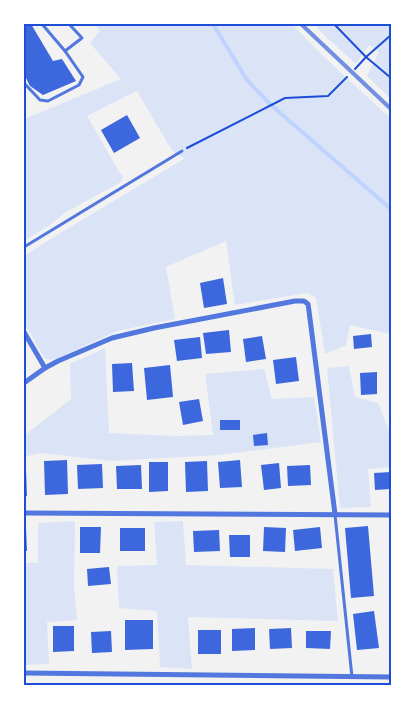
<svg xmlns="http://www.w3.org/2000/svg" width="415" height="709" font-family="'IBM Plex Sans',sans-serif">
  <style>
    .green { fill: #dbe4f7 }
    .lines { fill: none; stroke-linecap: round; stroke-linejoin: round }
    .stream { stroke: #bfd3fe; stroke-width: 4 }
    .building { fill: #3d67dc }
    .path { stroke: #1d4ed8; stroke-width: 2 }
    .service { stroke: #5277de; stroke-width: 3 }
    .minor { stroke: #5277de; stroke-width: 5 }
    .rail { stroke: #7290e2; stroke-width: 4 }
    .neatline { fill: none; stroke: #1d4ed8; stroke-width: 2 }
  </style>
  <rect width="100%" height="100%" fill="#f2f2f2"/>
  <g class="green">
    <polygon points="94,24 292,24 322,55 391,119 391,334 350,325 346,345 325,354 316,298 307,293 235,305 226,241 166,267 175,319 117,331 58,358 51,360 44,358 24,322 24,256 57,235 184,159 171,149 137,91 87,116 119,172 123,176 121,182 66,212 50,225 24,241 24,119 121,79 90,43 100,31"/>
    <polygon points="314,24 391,24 391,99 367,76 379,52 369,45 356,64 324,35"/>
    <polygon points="105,348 109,433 175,436 213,435 205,374 264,369 272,399 314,397 321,442 219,455 112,461 40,453 24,457 24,436 71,399 70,364"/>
    <polygon points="349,366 355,397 378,403 391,436 391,467 368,469 371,507 340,508 327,368"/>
    <polygon points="75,521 74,588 77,620 47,622 49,664 24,665 24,563 38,563 38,523"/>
    <polygon points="183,521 186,565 333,569 338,621 188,617 192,669 160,667 157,611 119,608 117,566 157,565 154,522"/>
  </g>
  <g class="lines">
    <polyline class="stream" points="213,24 247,80 271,105 391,209"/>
  </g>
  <g class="building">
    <polygon points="28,24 31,24 53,61 62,59 76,81 43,95 30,86 24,74 24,26"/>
    <polygon points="127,115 140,138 114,153 101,130"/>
    <polygon points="223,278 227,304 204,308 200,283"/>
    <polygon points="229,330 231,352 206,354 203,333"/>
    <polygon points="371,334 372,347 354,349 353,336"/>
    <polygon points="262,336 266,359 246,362 243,339"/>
    <polygon points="200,337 202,358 177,361 174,340"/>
    <polygon points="296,357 299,381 276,384 273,360"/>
    <polygon points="132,363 134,391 113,392 112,364"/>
    <polygon points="170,365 173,397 147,400 144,368"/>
    <polygon points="377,372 377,394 361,395 360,373"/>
    <polygon points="199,399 203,421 183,425 179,402"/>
    <rect x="220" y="420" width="20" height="10"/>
    <polygon points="267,433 268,445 254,446 253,435"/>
    <polygon points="67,460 68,494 45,495 44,461"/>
    <polygon points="240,460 242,487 220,488 218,462"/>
    <polygon points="207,461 208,491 186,492 185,462"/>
    <polygon points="149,462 168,462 168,491 149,492"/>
    <polygon points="279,463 281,488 264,490 261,465"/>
    <polygon points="102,464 103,488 78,489 77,465"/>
    <polygon points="141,465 142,489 117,489 116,466"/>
    <polygon points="310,465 311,485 288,486 287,466"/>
    <polygon points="24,469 26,469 27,496 24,497"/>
    <polygon points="391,472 391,489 375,490 374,473"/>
    <polygon points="368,526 374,596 351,598 345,528"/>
    <polygon points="24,527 26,527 27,551 24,551"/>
    <polygon points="80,527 101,527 100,553 80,553"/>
    <polygon points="264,527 286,528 285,552 263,551"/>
    <polygon points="320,527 322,548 295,551 293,530"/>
    <rect x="120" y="528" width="25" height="23"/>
    <polygon points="219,530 220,551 194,552 193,531"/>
    <polygon points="229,535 250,535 250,557 230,557"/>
    <polygon points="109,567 111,584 88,586 87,569"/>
    <polygon points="374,611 379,648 357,650 353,614"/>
    <polygon points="125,620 153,620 153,649 125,650"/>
    <polygon points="53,626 74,626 74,651 53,652"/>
    <polygon points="255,628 255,650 232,651 232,629"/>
    <polygon points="291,628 292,648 270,649 269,629"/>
    <rect x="198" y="630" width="23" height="24"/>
    <polygon points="111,631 112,652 92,653 91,632"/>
    <polygon points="306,631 331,631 330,649 306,648"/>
  </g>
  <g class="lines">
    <g class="path">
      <polyline points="334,24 366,57 391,78"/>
      <polyline points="355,69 366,57 391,35"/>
      <polyline points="187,148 285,98 328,96 347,77"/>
    </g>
    <g class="service">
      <polyline points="65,51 82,38 69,24"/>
      <polyline points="24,83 40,100 48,101 79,85 83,77 65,51 42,24"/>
      <polyline points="24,247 182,151"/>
      <polyline points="335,515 352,677"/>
    </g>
    <g class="minor">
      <polyline points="24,332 45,368"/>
      <polyline points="24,383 45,368 58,361 112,338 154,328 295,301 304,301 308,304 309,311 335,514"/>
      <polyline points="24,513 391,515"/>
      <polyline points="24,673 391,677"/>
    </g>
    <polyline class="rail" points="301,24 391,109"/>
  </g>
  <rect width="415" height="709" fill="none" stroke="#ffffff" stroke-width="50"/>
  <rect x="25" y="25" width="365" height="659" class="neatline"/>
</svg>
